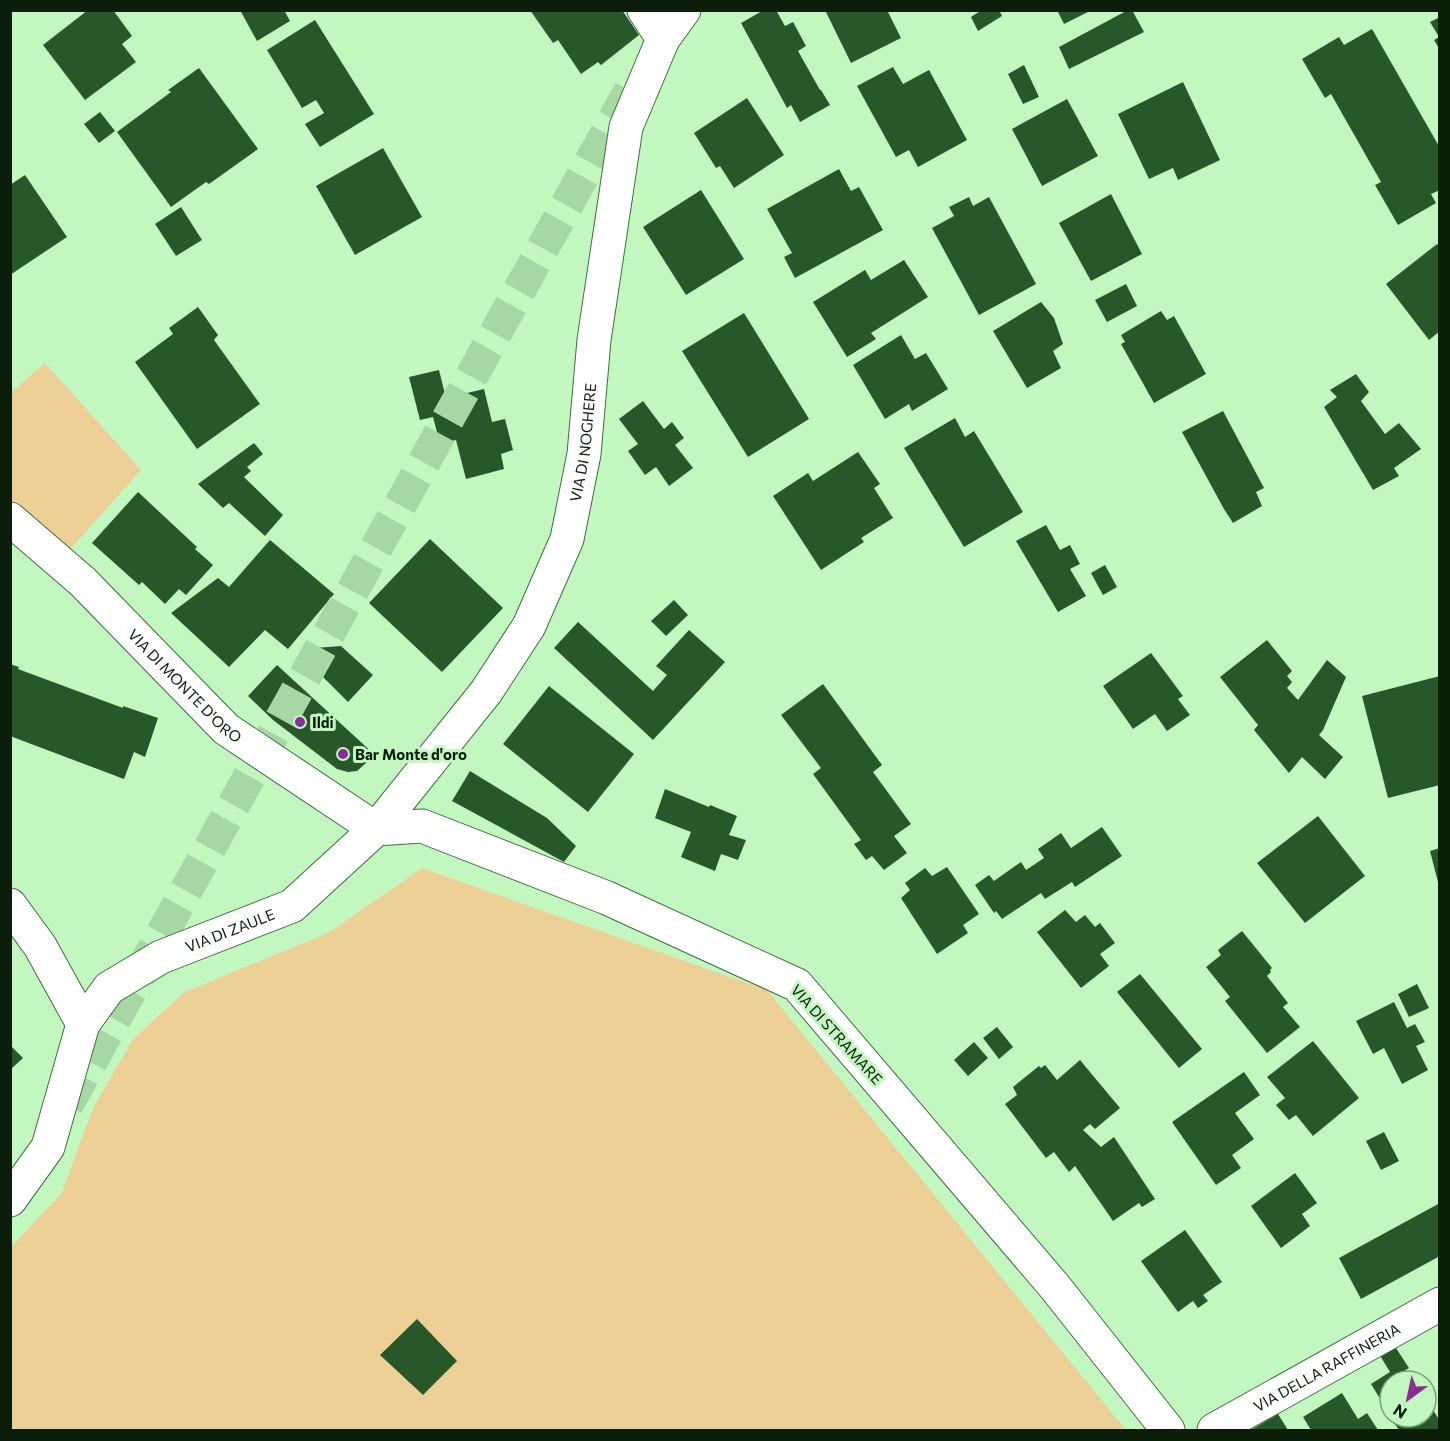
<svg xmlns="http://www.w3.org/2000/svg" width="1450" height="1441" font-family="Commissioner,sans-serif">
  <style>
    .green { fill: #edd096 }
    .building { fill: #285829 }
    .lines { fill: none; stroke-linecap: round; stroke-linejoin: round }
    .primary-tunnel { stroke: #a6d7a5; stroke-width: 33; stroke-dasharray: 33 16; stroke-linecap: butt }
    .street-casing { stroke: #3c6e3c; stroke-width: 35 }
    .street { stroke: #fff; stroke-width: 33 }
    .poi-dot { fill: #8c2c95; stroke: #c2f8c0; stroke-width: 2 }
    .labels { text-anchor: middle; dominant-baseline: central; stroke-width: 6; stroke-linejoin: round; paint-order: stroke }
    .street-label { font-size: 15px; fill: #0a1e0a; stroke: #c2f8c0 }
    .poi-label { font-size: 15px; font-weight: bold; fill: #0a1e0a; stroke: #c2f8c0; text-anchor: start }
  </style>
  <rect width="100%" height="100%" fill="#c2f8c0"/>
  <g class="green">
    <polygon points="45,363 141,470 66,554 11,504 10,393"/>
    <polygon points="422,868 767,990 1126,1430 11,1430 10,1248 62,1193 93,1108 133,1039 185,992 330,932"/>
  </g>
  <g class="building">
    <polygon points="88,10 113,10 132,36 122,44 136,62 85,100 43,45"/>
    <polygon points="240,10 284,10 290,21 257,41"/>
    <polygon points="530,10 622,10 639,35 601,65 598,62 581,74 558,40 553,43"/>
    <polygon points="764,10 776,10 785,26 793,22 806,46 798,51 820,90 821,90 830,105 800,122 791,105 787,108 741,23"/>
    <polygon points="825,10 887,10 901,38 851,63"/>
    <polygon points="982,10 999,10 1002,16 978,31 971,17"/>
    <polygon points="1057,10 1092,10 1064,24"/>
    <polygon points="1128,10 1132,10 1144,32 1069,69 1059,47"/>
    <polygon points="1440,17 1440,50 1434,40 1439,37 1430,22"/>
    <polygon points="315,20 374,114 320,147 305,124 324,113 316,100 302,108 267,50"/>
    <polygon points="1372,29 1440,148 1440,190 1431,194 1436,203 1398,225 1375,185 1381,182 1331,94 1325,98 1302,59 1339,37 1344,45"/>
    <polygon points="1024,65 1039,97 1023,104 1008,74"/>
    <polygon points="893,67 903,84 929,70 967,140 918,167 909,150 896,157 857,86"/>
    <polygon points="199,68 258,149 209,184 206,182 171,207 117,132 171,92 168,90"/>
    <polygon points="1183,82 1220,160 1178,180 1173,168 1149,179 1118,114"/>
    <polygon points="747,98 784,155 734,188 720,166 716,168 694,133"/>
    <polygon points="1067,99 1098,156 1042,186 1012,129"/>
    <polygon points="100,112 115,131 99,143 84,124"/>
    <polygon points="383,148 422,217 355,255 316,186"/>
    <polygon points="839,169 851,191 859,187 883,230 795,278 784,257 792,253 767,209"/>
    <polygon points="25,175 67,237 10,275 10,185"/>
    <polygon points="701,190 744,259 686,295 643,227"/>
    <polygon points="1111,194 1142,254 1091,281 1059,223"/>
    <polygon points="969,197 973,206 989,197 1036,284 979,315 932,228 954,216 949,207"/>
    <polygon points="181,207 202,240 176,256 155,224"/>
    <polygon points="1437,244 1440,247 1440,331 1429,340 1386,284"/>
    <polygon points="904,260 928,297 871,333 876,339 847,357 813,302 865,270 871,280"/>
    <polygon points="1126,284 1137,306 1107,322 1095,300"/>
    <polygon points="1041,302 1054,318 1063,344 1053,351 1061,368 1027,388 993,331"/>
    <polygon points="198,307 218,335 214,340 260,404 197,449 135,362 173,334 169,328"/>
    <polygon points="1161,311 1167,320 1174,316 1206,374 1154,403 1121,344 1125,342 1121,335"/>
    <polygon points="744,313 809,419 748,457 682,351"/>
    <polygon points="901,335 915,359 926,353 948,389 912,411 909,404 885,419 853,365"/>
    <polygon points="439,370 446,398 484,389 492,422 505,419 513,450 501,454 504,469 466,479 456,440 440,444 433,417 420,420 409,377"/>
    <polygon points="1356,374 1369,392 1361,401 1385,434 1399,423 1421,449 1394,468 1399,476 1373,490 1324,407 1337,397 1330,390"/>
    <polygon points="643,401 664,429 672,422 684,438 675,445 693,468 669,486 656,467 645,475 628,451 638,444 619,419"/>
    <polygon points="1223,411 1264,488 1256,492 1262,506 1233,523 1224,509 1182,432"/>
    <polygon points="955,418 965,437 974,431 1023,512 964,547 904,448"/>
    <polygon points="254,443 263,454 247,467 251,471 244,477 283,515 265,536 229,503 223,508 198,484"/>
    <polygon points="858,452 880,484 874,488 893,518 861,538 864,542 821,570 773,496 808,473 813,481"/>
    <polygon points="138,492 197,547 195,549 213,565 186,595 179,589 165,604 142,582 139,585 92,543"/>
    <polygon points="1046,525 1060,550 1070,545 1080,564 1070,569 1086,596 1058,612 1016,541"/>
    <polygon points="430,539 503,608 442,672 369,603"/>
    <polygon points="270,540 334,594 288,649 265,630 229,667 171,613 218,578 229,587"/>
    <polygon points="1105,565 1117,587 1103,595 1091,573"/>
    <polygon points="674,600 688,615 666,636 651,621"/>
    <polygon points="578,622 653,691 667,675 656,666 689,630 725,662 653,740 554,648"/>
    <polygon points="1267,640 1292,671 1287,676 1292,682 1287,688 1298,700 1327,660 1346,677 1323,730 1319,735 1343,757 1325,779 1302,757 1289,773 1254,730 1258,725 1220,677"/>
    <polygon points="341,646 373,675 348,702 320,674 316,665 315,648"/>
    <polygon points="1151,653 1183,696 1178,699 1190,715 1167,731 1155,714 1133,729 1103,686"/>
    <polygon points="10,664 19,667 18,669 123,708 123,706 158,718 145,757 134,752 124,779 10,736"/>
    <polygon points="277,665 375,755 357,771 348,772 337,769 273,720 248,696"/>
    <polygon points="1440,676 1440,785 1388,798 1362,696"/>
    <polygon points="823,684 882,765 873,772 911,824 894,836 907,853 884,870 872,856 866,860 854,844 861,840 813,774 821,768 781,715"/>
    <polygon points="549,686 634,754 588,812 503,744"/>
    <polygon points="470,771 547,818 576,846 564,862 452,801"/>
    <polygon points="665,789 709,807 710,805 737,816 729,835 746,840 738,860 721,854 715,871 681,857 691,832 655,818"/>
    <polygon points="1318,816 1365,876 1305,923 1257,863"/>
    <polygon points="1102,827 1122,856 1075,887 1072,882 1045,899 1041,893 1002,919 996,911 994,913 975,885 989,875 994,881 1021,862 1026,870 1044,858 1038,849 1061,833 1071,848"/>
    <polygon points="1440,848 1440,886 1439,886 1430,851"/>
    <polygon points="947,867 979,914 963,925 968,933 937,954 901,898 910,890 905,883 925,868 932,876"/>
    <polygon points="1065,910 1076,922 1085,915 1095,927 1100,923 1115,943 1100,954 1109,966 1081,988 1037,932"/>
    <polygon points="1242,931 1272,968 1270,970 1271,972 1267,976 1288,1003 1283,1007 1300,1027 1267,1053 1225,1001 1230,997 1206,967 1221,955 1218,950"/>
    <polygon points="1140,974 1202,1049 1179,1068 1117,992"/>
    <polygon points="1417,984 1429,1008 1409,1017 1398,994"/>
    <polygon points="1394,1002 1407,1028 1415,1024 1425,1042 1416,1046 1428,1070 1402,1084 1384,1048 1373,1054 1356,1021"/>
    <polygon points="997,1027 1013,1047 999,1059 983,1038"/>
    <polygon points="1313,1041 1359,1098 1313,1136 1296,1115 1289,1120 1276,1105 1285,1098 1267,1077"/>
    <polygon points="974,1042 988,1058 968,1076 954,1060"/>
    <polygon points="10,1045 23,1058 10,1070"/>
    <polygon points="1080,1060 1120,1108 1095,1129 1090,1124 1083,1130 1101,1147 1114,1137 1155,1199 1142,1207 1139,1203 1113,1221 1075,1166 1069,1172 1054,1152 1046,1158 1005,1104 1017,1095 1013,1087 1039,1066 1041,1068 1045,1065 1057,1080"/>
    <polygon points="1244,1072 1260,1095 1235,1113 1254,1139 1232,1155 1241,1168 1216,1185 1172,1122"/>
    <polygon points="1384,1132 1399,1161 1381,1170 1366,1141"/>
    <polygon points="1295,1173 1317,1203 1302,1214 1310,1226 1281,1248 1251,1206"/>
    <polygon points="1440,1203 1440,1256 1361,1299 1339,1258"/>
    <polygon points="1185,1230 1222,1282 1203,1295 1208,1301 1198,1308 1193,1301 1178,1312 1141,1261"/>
    <polygon points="417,1319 457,1361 423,1395 380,1355"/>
    <polygon points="1394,1345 1409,1368 1393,1378 1395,1381 1390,1381 1390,1408 1387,1410 1371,1384 1390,1372 1379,1354"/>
    <polygon points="1342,1393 1358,1419 1367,1413 1378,1430 1311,1430 1303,1417"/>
    <polygon points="1426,1398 1438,1418 1440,1417 1440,1430 1399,1430 1390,1417 1426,1417"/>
    <polygon points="1278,1414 1288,1430 1251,1430"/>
  </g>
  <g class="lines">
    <polyline class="primary-tunnel" points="67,1105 630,91"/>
    <defs>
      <g id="street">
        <polyline points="644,10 663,39"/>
        <path id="s1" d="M10,519L83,582L226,729L376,829"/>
        <polyline points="376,829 422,826 607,898 797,985 1055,1287 1168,1430"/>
        <polyline points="10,905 40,946 83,1024"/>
        <path id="s2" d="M10,1200L48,1147L83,1024L109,988L161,957L292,906L376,829L486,692L529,626L567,539L584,454L594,340L626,127L663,39L684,10"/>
        <path id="s3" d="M1214,1430L1440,1304"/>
      </g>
    </defs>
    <use href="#street" class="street-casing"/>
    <use href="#street" class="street"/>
  </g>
  <g class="poi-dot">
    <circle cx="300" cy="722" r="6"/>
    <circle cx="343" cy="754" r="6"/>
  </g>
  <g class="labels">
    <g class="street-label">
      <text stroke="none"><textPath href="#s2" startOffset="1000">VIA DI NOGHERE</textPath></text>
      <text stroke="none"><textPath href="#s1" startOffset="242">VIA DI MONTE D'ORO</textPath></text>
      <text stroke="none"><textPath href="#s2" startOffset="372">VIA DI ZAULE</textPath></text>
      <text transform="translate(837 1034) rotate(48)">VIA DI STRAMARE</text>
      <text stroke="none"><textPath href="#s3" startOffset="129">VIA DELLA RAFFINERIA</textPath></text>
    </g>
    <g class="poi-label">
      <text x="312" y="722">Ildi</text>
      <text x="355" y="754">Bar Monte d'oro</text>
    </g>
  </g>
  <rect width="1450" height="1441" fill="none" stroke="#0a1e0a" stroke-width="24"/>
  <g transform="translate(1408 1399) rotate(213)"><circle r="28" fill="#c2f8c0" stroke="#78a177" stroke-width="1.5"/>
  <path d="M0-4.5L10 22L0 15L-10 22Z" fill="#8c2c95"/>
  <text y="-9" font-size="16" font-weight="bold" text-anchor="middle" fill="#0a1e0a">N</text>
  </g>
</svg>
